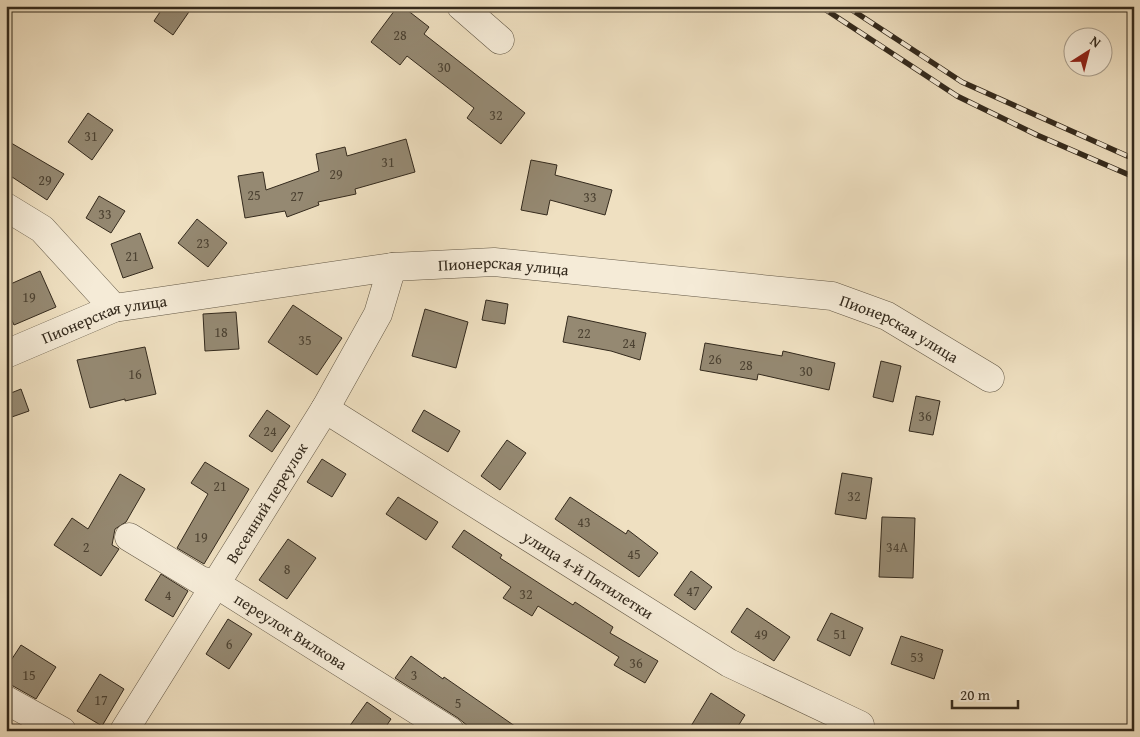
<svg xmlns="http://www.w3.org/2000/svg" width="1140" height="737" font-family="'Gentium Book Plus',serif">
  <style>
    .building { fill: #958972; stroke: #342a1d }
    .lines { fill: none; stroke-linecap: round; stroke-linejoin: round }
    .minor-casing { stroke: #635846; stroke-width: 29 }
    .minor { stroke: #f5ebd7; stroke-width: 28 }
    .rail-casing { stroke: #342a1d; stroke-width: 5.5 }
    .rail { stroke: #f5ebd7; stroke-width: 4; stroke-dasharray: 11; stroke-linecap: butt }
    .labels { text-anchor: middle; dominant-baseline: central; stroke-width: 5; stroke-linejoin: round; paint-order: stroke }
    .number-label { font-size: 14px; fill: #4c4232 }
    .street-label { font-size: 16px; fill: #342a1d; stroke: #f5ebd7 }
  </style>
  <rect width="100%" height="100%" fill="#efe0c1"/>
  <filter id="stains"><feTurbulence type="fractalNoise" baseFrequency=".004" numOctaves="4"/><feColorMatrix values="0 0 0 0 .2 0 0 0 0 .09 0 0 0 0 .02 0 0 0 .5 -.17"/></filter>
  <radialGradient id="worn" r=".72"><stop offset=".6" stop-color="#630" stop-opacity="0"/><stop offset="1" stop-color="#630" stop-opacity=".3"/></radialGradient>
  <g class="building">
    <polygon points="164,6 193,6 173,35 154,21"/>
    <polygon points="398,6 402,6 429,27 424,34 525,113 501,144 467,118 474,108 407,56 400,65 371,42"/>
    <polygon points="88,113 113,130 92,160 68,142"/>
    <polygon points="406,139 415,172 355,189 356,194 318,202 319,205 287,217 285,211 245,218 238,176 263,172 266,190 319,171 316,154 345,147 347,156"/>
    <polygon points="6,140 64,174 47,200 6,173"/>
    <polygon points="531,160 557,165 555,175 612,190 605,215 550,200 547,215 521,210"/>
    <polygon points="99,196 125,211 111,233 86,218"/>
    <polygon points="197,219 227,243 208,267 178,243"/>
    <polygon points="140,233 153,268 123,278 111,244"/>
    <polygon points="40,271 56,307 14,325 6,308 6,286"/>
    <polygon points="486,300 508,304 505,324 482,320"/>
    <polygon points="293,305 342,338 317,375 268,342"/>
    <polygon points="425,309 468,322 456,368 412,356"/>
    <polygon points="236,312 239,349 205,351 203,314"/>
    <polygon points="568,316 646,333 640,360 611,351 563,342"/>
    <polygon points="705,343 782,356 783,351 835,363 829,390 758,374 757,380 700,370"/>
    <polygon points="145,347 156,394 125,401 125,399 90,408 77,360"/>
    <polygon points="881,361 901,366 893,402 873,397"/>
    <polygon points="21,389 29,411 6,419 6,395"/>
    <polygon points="916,396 940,401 933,435 909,431"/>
    <polygon points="267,410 290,426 272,452 249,436"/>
    <polygon points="424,410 460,431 448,452 412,431"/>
    <polygon points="507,440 526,453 500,490 481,476"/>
    <polygon points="322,459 346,474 332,497 307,482"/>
    <polygon points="205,462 249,489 204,564 177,548 208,494 191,483"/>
    <polygon points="842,473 872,478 866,519 835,514"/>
    <polygon points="120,474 145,489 126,522 115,529 112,545 119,549 101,576 54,545 72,518 88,529"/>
    <polygon points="398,497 438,522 426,540 386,514"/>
    <polygon points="570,497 626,534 628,530 658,553 639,577 555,519"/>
    <polygon points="882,517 915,518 913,578 879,577"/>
    <polygon points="464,530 502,555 500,558 573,605 575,602 613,627 610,633 658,661 645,683 614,665 619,657 538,606 532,616 503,598 511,587 452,547"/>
    <polygon points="288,539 316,558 287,599 259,580"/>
    <polygon points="691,571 712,587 695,610 674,595"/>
    <polygon points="161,574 188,591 173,617 145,600"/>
    <polygon points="747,608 790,637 774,661 731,632"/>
    <polygon points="831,613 863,628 850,656 817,640"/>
    <polygon points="228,619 252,634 229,669 206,654"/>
    <polygon points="901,636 943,650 934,679 891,664"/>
    <polygon points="21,645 56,667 36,699 6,682 6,668"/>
    <polygon points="411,656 443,679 444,677 522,731 474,731 458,718 395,678"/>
    <polygon points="100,674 124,689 102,726 77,711"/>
    <polygon points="711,693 745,715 735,731 688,731"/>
    <polygon points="367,702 391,719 383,731 346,731"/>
  </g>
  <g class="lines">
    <defs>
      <g id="minor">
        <polyline points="461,6 500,40"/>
        <polyline points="6,207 42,229 114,308"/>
        <path id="s1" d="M6,354L114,308L392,267L494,262L832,296L887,316L990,378"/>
        <path id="s2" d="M325,409L729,663L860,725"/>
        <path id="s3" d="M129,537L200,580L216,584L450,731"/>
        <polyline points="6,700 62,731"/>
        <path id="s4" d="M124,731L325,409L378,314L392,267"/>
      </g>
    </defs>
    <use href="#minor" class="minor-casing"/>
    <use href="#minor" class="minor"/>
    <defs>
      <g id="rail">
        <polyline points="820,6 957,96 1037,135 1134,177"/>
        <polyline points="846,6 962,82 1134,159"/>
      </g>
    </defs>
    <use href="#rail" class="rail-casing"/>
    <use href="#rail" class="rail"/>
  </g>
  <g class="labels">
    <g class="number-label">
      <text x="400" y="35">28</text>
      <text x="444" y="67">30</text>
      <text x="496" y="115">32</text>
      <text x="91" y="136">31</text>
      <text x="388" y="162">31</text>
      <text x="336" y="174">29</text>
      <text x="45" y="180">29</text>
      <text x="254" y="195">25</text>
      <text x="297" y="196">27</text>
      <text x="590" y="197">33</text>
      <text x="105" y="214">33</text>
      <text x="203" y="243">23</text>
      <text x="132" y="256">21</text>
      <text x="29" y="297">19</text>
      <text x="221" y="332">18</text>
      <text x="584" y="333">22</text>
      <text x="305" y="340">35</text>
      <text x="629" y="343">24</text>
      <text x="715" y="359">26</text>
      <text x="746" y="365">28</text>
      <text x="806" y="371">30</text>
      <text x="135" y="374">16</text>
      <text x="925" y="416">36</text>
      <text x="270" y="431">24</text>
      <text x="220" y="486">21</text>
      <text x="854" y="496">32</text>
      <text x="584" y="522">43</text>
      <text x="201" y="537">19</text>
      <text x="86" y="547">2</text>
      <text x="897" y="547">34А</text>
      <text x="634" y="554">45</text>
      <text x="287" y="569">8</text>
      <text x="693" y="591">47</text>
      <text x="526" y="594">32</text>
      <text x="168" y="595">4</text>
      <text x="761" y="634">49</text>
      <text x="840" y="634">51</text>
      <text x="229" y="644">6</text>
      <text x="917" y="657">53</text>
      <text x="636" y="663">36</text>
      <text x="29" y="675">15</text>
      <text x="414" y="675">3</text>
      <text x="101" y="700">17</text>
      <text x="458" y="703">5</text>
    </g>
    <g class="street-label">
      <text stroke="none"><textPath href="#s1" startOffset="510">Пионерская улица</textPath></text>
      <text stroke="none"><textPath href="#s1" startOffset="105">Пионерская улица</textPath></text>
      <text stroke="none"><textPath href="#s1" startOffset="915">Пионерская улица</textPath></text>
      <text stroke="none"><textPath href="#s4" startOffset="269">Весенний переулок</textPath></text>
      <text stroke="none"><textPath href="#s2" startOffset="311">улица 4-й Пятилетки</textPath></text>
      <text stroke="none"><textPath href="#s3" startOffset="188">переулок Вилкова</textPath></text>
    </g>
  </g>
  <rect width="1140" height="737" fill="none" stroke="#efe0c1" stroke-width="25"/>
  <rect x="8" y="8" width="1125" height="722" fill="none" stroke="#342a1d" stroke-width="2.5"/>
  <rect x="12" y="12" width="1115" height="712" fill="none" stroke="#342a1d"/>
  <g transform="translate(1088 52) rotate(36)"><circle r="24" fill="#f5ebd7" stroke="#a89e8d"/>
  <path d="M0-4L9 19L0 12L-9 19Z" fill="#8f2418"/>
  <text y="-8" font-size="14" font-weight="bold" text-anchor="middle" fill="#342a1d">N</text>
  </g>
  <path d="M952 700v8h66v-8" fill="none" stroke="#342a1d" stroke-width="2.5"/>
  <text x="960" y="700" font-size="15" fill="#342a1d" stroke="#f5ebd7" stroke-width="4" paint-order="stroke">20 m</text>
  <rect width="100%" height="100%" filter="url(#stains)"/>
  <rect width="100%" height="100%" fill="url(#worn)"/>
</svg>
